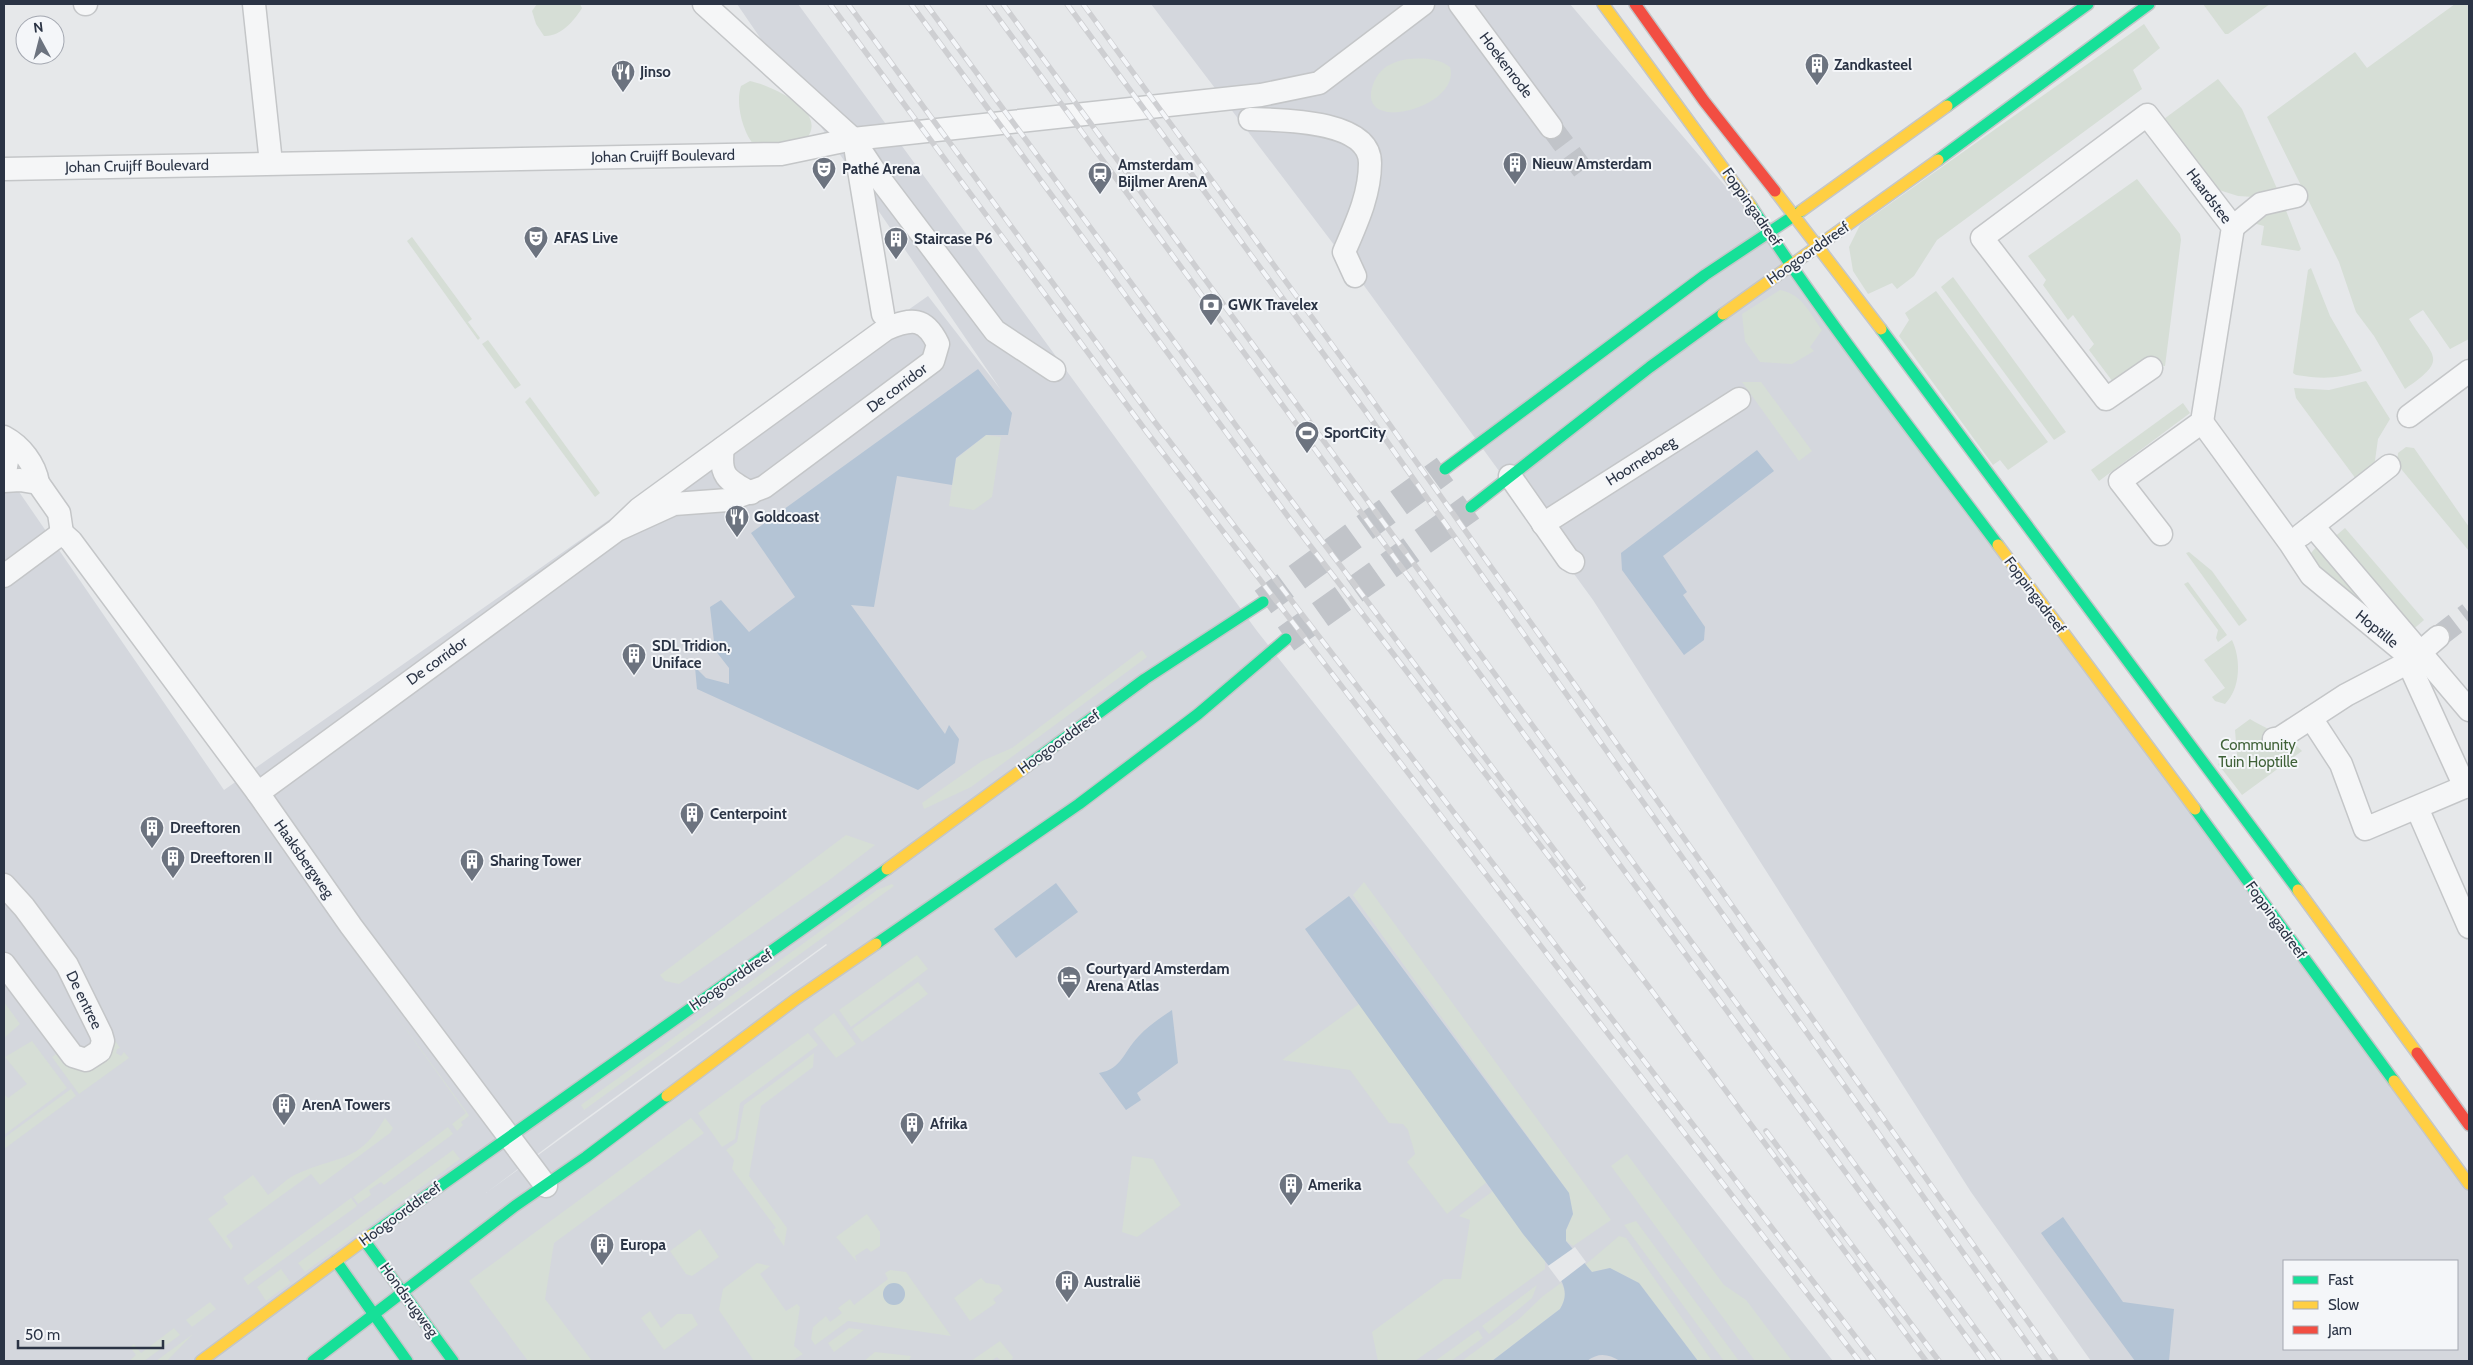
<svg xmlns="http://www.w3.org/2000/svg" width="2473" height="1365" font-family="Cabin,sans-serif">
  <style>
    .built { fill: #d4d7dd; fill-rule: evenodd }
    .green { fill: #d6ded6 }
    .water { fill: #b4c4d5 }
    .pier { fill: #e6e8ea }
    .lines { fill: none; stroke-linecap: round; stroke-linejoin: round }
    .street-tunnel { stroke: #c1c4c9; stroke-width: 22; stroke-dasharray: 22 11; stroke-linecap: butt }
    .secondary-tunnel { stroke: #c1c4c9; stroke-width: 28; stroke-dasharray: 28 14; stroke-linecap: butt }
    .street-casing { stroke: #c4c6c8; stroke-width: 25 }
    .fast-casing { stroke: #c4c6c8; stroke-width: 14 }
    .slow-casing { stroke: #c4c6c8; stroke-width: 14 }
    .jam-casing { stroke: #c4c6c8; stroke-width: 14 }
    .street { stroke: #f5f6f7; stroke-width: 22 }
    .fast { stroke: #16e098; stroke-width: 11 }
    .slow { stroke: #ffcf43; stroke-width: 11 }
    .jam { stroke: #f24e42; stroke-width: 11 }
    .rail-casing { stroke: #cecfd2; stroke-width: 5.5 }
    .rail { stroke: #f4f6f9; stroke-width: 4; stroke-dasharray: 11; stroke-linecap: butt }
    .labels { text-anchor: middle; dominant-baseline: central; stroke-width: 4; stroke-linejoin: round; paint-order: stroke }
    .street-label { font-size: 15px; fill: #2b3445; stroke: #f4f6f9 }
    .poi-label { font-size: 15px; font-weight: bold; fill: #2b3445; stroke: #f4f6f9; text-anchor: start }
    .park-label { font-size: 15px; fill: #3f6138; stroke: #f4f6f9 }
  </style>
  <rect width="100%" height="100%" fill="#e6e8ea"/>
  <g class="built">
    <path d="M737,4H798L1257,631L1833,1361H4V470L224,790L928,296L1001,390ZM826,944L827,945L486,1193L563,1135Z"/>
    <path d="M1151,4H1570L1750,215L2469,1182V1361H2091L1971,1192L1593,600L1341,254ZM2284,1261H2457V1349H2284Z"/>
  </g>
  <g class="green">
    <path d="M537,4H580L582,8C574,21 560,37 544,36L536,24L532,11Z"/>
    <polygon points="2203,4 2270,4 2228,34 2225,34"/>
    <path d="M2455,4H2469V339L2450,349L2423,310L2409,319C2432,357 2451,358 2405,389L2374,336L2356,312L2339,262L2267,117L2355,52L2367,68Z"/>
    <polygon points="2144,24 2160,48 2133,70 2142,89 1937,240 1914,276 1897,289 1892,283 1868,294 1853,271 1849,247 1860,225"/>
    <path d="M1408,59C1422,58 1438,58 1450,67C1462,108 1351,137 1374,82C1381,66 1393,62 1408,59Z"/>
    <polygon points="2218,79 2242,109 2278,191 2254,197 2238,196 2219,190 2164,119"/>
    <path d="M750,81C770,85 830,112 806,139L757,148C743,136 735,103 741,86Z"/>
    <polygon points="2137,179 2180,234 2181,240 2165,366 2144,365 2116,386 2089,350 2094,344 2073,315 2068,320 2043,285 2046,280 2028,256"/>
    <polygon points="2285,208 2301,249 2299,251 2261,245 2264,226 2253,223 2257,217"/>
    <polygon points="412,237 472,319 468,322 480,338 478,340 407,241"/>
    <path d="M2311,268L2330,316L2362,371C2336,379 2322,379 2296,375L2293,373L2308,270Z"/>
    <polygon points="1953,277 2066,432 2054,440 1941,287"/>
    <path d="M1780,290C1802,294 1809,312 1822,330L1810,347L1814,351L1792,364L1760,362L1745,341L1742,314Z"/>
    <polygon points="1936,291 2048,442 2008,470 2000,460 1993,465 1899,336 1909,320 1905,313"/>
    <polygon points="488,340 521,385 515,389 482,344"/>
    <polygon points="2366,381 2390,419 2378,439 2374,468 2356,479 2296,398 2294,388 2329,390"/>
    <polygon points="1742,382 1761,382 1812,451 1799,461"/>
    <polygon points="530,397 600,493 595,497 525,402"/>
    <polygon points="2183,403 2190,413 2099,481 2091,470"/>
    <polygon points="986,435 1001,437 992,497 974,510 949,506 956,459"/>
    <polygon points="2406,447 2414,448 2469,527 2469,551 2397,464 2398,453"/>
    <polygon points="2345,528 2424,620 2410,632 2331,540"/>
    <polygon points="2317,546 2388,623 2306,559"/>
    <polygon points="2189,552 2212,571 2247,620 2239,626 2186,553"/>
    <polygon points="2188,582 2227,635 2218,642 2216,638 2218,630 2184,584"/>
    <path d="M2232,640C2241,659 2241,688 2225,704L2215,701L2212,697L2225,688L2204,660Z"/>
    <polygon points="1142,650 1147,657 971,787 924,809 922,803 982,761 1012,748"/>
    <path d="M2250,719C2267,730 2289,736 2302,751L2242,795L2218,764L2237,755L2235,730Z"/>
    <polygon points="846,835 875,845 828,881 679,984 665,981 660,975"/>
    <polygon points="1364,882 1611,1220 1573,1246 1566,1241 1566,1230 1573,1214 1569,1193 1353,895"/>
    <polygon points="892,884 894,886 584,1110 581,1105 877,890"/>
    <polygon points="917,955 928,969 851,1027 839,1010"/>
    <polygon points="918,982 928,994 862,1042 852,1029"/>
    <polygon points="385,1000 468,1114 469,1116 461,1122 463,1125 457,1131 452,1124 466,1113"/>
    <polygon points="4,1002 20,1024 4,1038"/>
    <polygon points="1359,1004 1487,1182 1447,1214 1407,1162 1415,1154 1408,1130 1403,1124 1389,1123 1350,1070 1282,1060"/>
    <polygon points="834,1013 856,1044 836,1058 813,1029"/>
    <polygon points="102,1021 120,1048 117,1049 116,1053 121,1056 124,1052 129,1058 79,1094 52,1057 62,1050 84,1064"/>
    <polygon points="808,1033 818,1045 740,1103 735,1139 722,1147 698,1113"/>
    <polygon points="32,1041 67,1088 4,1135 4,1094 8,1098 27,1084 5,1057"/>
    <polygon points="814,1053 813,1067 761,1106 749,1176 787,1228 784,1246 773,1230 776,1228 732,1169 734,1160 726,1150 737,1142 744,1105"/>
    <polygon points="71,1089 76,1096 4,1149 4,1138"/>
    <path d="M385,1118L393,1128L390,1133L320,1185L311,1174L226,1236L233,1246L231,1250L208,1219L228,1204L223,1197L253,1175L268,1195C278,1188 288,1177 299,1173C340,1155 359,1163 385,1118Z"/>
    <polygon points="691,1118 704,1133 554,1243 545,1299 592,1361 528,1361 469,1281"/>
    <polygon points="448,1127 453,1134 384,1185 381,1182 369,1190 371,1195 358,1204 353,1197"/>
    <polygon points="453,1150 460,1159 305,1272 298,1263"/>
    <polygon points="1627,1154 1724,1285 1746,1300 1792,1361 1755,1361 1611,1166"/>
    <polygon points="1132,1156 1153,1159 1181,1205 1137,1237 1122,1232"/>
    <polygon points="1493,1191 1545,1260 1545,1269 1415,1361 1378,1361 1372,1332 1444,1279 1461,1279 1470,1220 1459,1216"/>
    <polygon points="351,1198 357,1206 248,1285 243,1278"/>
    <polygon points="867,1214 880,1232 880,1246 871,1252 867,1248 855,1256 857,1262 836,1237"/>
    <polygon points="1636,1221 1739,1361 1724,1361 1624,1225"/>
    <polygon points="700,1229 719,1257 692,1276 686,1274 670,1251"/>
    <polygon points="1619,1236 1626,1238 1712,1361 1698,1361 1639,1283 1610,1268 1592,1272 1585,1265"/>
    <polygon points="757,1263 770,1266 760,1274 786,1311 797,1304 800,1307 794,1346 803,1354 792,1361 754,1361 719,1310 723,1289"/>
    <polygon points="281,1269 291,1283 266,1301 257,1287"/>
    <polygon points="890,1270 906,1272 951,1336 848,1321 815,1345 811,1339 813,1327 826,1316 830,1322 842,1313 838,1308 850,1299 854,1305 888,1279 885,1273"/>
    <polygon points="981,1278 986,1283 999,1285 1003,1291 993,1299 996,1303 970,1321 954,1298"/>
    <path d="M1561,1283C1567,1292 1566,1299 1560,1309L1492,1361H1462L1519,1319L1543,1296Z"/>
    <polygon points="1537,1285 1532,1298 1489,1334 1482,1326"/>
    <polygon points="210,1302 216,1309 192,1327 186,1320"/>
    <polygon points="650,1311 661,1328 677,1314 692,1314 698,1325 664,1350 641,1318"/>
    <polygon points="174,1328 180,1335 144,1361 129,1361 136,1355 130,1347 134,1344 141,1353"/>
    <polygon points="849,1328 864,1330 834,1352 828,1343"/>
    <polygon points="1478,1330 1483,1338 1451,1361 1435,1361"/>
    <polygon points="194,1333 167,1361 156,1361 193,1334"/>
    <polygon points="1000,1341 1013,1357 1011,1361 1001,1361 997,1357 991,1361 971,1361"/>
    <polygon points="875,1352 911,1356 909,1361 864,1361"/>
  </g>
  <g class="water">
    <polygon points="978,369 1012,413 1008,435 986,435 956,458 952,485 897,476 874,607 851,605 945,734 949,725 959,739 955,763 918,790 697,689 695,667 706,678 729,684 729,668 715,650 710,607 721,600 749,632 795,597 751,533"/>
    <polygon points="1757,450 1774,471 1663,556 1687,592 1683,595 1705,627 1704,640 1684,655 1622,570 1621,553"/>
    <polygon points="1056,883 1078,912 1016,958 994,929"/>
    <path d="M1349,896L1569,1193L1573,1214L1566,1230V1241L1592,1272L1610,1268L1639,1283L1698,1361H1620C1608,1354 1599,1352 1587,1361H1492L1560,1309C1566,1299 1566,1292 1562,1282L1523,1234L1305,929Z"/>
    <path d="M1172,1010L1178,1063L1137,1093L1141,1100L1126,1110L1099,1073C1122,1069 1124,1051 1138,1037C1148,1026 1160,1018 1172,1010Z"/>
    <polygon points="2063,1217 2123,1302 2174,1309 2169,1361 2135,1361 2048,1243 2041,1233"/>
    <circle cx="894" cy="1294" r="11"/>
  </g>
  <polygon class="pier" points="1575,1247 1586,1262 1560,1282 1548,1266"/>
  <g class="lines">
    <g class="street-tunnel">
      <polyline points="1551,127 1583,170"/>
      <polyline points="2438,637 2469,613"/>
    </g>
    <g class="secondary-tunnel">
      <polyline points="1263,602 1445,469"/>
      <polyline points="1286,639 1471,507"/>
    </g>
    <defs>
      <g id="street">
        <polyline points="85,4 86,4"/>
        <polyline points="254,4 271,163"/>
        <polyline points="704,4 853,139 877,175 995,331 1054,370"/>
        <polyline points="1460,4 1551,127"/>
        <path d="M1250,119C1279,120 1370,119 1370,163C1370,195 1356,224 1344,252L1355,276"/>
        <polyline points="856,152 883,314"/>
        <polyline points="4,169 781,154 853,139 1261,95 1319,83 1423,4"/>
        <polyline points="2233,227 2261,204 2296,196"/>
        <polyline points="2151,368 2106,399 1982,238 2147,115 2233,227 2202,422 2120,481 2161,534"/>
        <polyline points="2409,416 2469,371"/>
        <polyline points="2202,422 2290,543 2311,575 2403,651 2465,787"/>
        <path d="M723,448C719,476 727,480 751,493"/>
        <polyline points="1510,476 1568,559 1573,562"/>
        <path d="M4,478L7,461L4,437C21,446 35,464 38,483"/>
        <polyline points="4,481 20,480 38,483 59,513 62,533"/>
        <polyline points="1543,524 1739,399"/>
        <polyline points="2313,526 2469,710"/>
        <polyline points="62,533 71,541 258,793 351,926 546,1186"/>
        <polyline points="2301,535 2389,466"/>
        <polyline points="4,576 62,533"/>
        <polyline points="2311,718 2341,764 2365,829 2469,785"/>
        <polyline points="2274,739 2280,738 2346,695 2409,662 2438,637"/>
        <path d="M258,793L617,530L639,509L886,329C912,318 925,317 938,344L933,361L764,487L728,500L674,504L617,530"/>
        <polyline points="2417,808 2469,927"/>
        <polyline points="4,885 24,907 67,965 101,1034 103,1041 100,1051 86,1060 73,1056 4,964"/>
      </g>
      <g id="fast">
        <polyline points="1947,106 2088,4"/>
        <polyline points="1938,160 2149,4"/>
        <path d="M1751,206C1828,323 1914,433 1998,545"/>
        <polyline points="1881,329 2298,890"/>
        <polyline points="1445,469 1705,275 1801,211"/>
        <polyline points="1471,507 1650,367 1723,314"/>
        <polyline points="1027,766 1145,679 1263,602"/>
        <polyline points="2195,809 2394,1081"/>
        <polyline points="876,944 1079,804 1198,714 1286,639"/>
        <polyline points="371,1235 887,869"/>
        <polyline points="364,1240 453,1361"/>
        <polyline points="336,1261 407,1361"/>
        <polyline points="313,1361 515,1206 586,1157 667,1096"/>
      </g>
      <g id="slow">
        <polyline points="1603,4 1751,206"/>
        <polyline points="1775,191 1881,329"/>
        <polyline points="1801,211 1947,106"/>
        <polyline points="1723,314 1938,160"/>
        <polyline points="1998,545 2195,809"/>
        <polyline points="887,869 1027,766"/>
        <polyline points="2298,890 2417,1053"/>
        <polyline points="2394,1081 2469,1184"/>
        <polyline points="667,1096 796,999 876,944"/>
        <polyline points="201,1361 371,1235"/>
      </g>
      <g id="jam">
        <polyline points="1635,4 1704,101 1775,191"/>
        <polyline points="2417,1053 2469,1125"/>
      </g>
    </defs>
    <use href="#street" class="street-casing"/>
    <use href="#fast" class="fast-casing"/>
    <use href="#slow" class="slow-casing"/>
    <use href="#jam" class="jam-casing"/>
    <use href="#street" class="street"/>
    <use href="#fast" class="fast"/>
    <use href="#slow" class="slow"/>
    <use href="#jam" class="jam"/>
    <defs>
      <g id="rail">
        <polyline points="830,4 1146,431 1859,1361"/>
        <polyline points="848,4 1154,421 1874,1361"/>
        <polyline points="911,4 1292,522 1652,991 1926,1361"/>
        <polyline points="926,4 1276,480 1583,888"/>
        <polyline points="988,4 1984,1361"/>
        <polyline points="1003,4 1999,1361"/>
        <polyline points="1067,4 1366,412 2040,1361"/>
        <polyline points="1083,4 1363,387 2056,1361"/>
        <polyline points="1766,1131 1939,1361"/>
      </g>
    </defs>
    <use href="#rail" class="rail-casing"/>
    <use href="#rail" class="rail"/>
  </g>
  <defs>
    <symbol id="building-pin" viewBox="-11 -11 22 30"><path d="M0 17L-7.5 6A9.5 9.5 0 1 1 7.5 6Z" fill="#6c737f" stroke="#f4f6f9"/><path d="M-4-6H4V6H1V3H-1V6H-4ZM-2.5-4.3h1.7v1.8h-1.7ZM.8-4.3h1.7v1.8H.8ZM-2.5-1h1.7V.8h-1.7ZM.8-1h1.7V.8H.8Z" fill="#fff"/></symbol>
    <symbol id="restaurant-pin" viewBox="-11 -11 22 30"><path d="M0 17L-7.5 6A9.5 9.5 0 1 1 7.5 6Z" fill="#6c737f" stroke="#f4f6f9"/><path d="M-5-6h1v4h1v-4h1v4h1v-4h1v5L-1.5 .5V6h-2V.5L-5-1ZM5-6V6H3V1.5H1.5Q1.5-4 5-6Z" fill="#fff"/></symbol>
    <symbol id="theatre-pin" viewBox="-11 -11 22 30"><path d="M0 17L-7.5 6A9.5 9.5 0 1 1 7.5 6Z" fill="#6c737f" stroke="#f4f6f9"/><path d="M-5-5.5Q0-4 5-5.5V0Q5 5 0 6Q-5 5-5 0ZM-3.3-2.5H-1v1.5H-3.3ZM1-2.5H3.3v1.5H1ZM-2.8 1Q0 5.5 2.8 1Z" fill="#fff"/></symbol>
    <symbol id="station-pin" viewBox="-11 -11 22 30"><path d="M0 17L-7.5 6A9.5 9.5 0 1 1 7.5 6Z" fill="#6c737f" stroke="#f4f6f9"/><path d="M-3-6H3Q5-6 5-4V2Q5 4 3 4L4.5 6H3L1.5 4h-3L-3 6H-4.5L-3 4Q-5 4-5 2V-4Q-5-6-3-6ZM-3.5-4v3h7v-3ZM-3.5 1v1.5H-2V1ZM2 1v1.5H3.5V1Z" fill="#fff"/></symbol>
    <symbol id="bank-pin" viewBox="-11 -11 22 30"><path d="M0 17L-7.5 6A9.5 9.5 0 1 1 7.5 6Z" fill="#6c737f" stroke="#f4f6f9"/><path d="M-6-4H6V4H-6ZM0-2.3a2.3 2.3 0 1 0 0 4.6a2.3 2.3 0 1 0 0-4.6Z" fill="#fff"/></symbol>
    <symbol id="stadium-pin" viewBox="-11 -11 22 30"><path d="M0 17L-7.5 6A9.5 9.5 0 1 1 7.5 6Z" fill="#6c737f" stroke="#f4f6f9"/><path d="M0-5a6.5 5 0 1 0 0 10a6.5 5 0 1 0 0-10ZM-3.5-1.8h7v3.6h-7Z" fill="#fff"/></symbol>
    <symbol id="hotel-pin" viewBox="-11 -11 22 30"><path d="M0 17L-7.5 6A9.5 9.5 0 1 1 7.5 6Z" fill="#6c737f" stroke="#f4f6f9"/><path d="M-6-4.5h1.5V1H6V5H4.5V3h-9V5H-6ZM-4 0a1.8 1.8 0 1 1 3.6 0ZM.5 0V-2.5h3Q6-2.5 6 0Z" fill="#fff"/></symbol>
  </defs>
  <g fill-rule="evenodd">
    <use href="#building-pin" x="1803" y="51" width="28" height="38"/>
    <use href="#restaurant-pin" x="609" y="58" width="28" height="38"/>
    <use href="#building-pin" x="1501" y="150" width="28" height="38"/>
    <use href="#theatre-pin" x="810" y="155" width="28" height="38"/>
    <use href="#station-pin" x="1086" y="160" width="28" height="38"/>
    <use href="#theatre-pin" x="522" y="224" width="28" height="38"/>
    <use href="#building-pin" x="882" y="225" width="28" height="38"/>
    <use href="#bank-pin" x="1197" y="291" width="28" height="38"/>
    <use href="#stadium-pin" x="1293" y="419" width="28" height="38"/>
    <use href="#restaurant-pin" x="723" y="503" width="28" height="38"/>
    <use href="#building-pin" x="620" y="641" width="28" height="38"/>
    <use href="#building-pin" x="678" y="800" width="28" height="38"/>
    <use href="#building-pin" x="138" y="814" width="28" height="38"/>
    <use href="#building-pin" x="159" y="844" width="28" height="38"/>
    <use href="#building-pin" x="458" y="847" width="28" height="38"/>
    <use href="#hotel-pin" x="1055" y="964" width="28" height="38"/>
    <use href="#building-pin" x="270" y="1091" width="28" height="38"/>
    <use href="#building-pin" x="898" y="1110" width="28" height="38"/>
    <use href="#building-pin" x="1277" y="1171" width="28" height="38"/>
    <use href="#building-pin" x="588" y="1231" width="28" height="38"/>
    <use href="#building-pin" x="1053" y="1268" width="28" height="38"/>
  </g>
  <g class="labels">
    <g class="street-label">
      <text transform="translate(1506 65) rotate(53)">Hoekenrode</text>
      <text transform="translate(663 156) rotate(-1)">Johan Cruijff Boulevard</text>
      <text transform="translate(137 166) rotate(-1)">Johan Cruijff Boulevard</text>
      <text transform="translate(2209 196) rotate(53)">Haardstee</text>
      <text transform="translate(1752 207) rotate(55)">Foppingadreef</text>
      <text transform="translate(1808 253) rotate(-35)">Hoogoorddreef</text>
      <text transform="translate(897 388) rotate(-37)">De corridor</text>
      <text transform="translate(1641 461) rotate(-32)">Hoorneboeg</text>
      <text transform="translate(2035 595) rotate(53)">Foppingadreef</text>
      <text transform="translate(2377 629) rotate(39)">Hoptille</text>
      <text transform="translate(437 661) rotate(-36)">De corridor</text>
      <text transform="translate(1059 742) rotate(-36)">Hoogoorddreef</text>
      <text transform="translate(304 859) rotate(55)">Haaksbergweg</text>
      <text transform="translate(2276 920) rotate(54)">Foppingadreef</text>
      <text transform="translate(731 980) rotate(-34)">Hoogoorddreef</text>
      <text transform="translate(84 1000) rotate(64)">De entree</text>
      <text transform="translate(400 1214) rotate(-36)">Hoogoorddreef</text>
      <text transform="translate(409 1300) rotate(54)">Hondsrugweg</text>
    </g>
    <g class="poi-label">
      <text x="1834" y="65">Zandkasteel</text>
      <text x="640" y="72">Jinso</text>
      <text x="1532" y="164">Nieuw Amsterdam</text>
      <text x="1118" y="165">Amsterdam<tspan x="1118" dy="17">Bijlmer ArenA</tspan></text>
      <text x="842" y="169">Pathé Arena</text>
      <text x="554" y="238">AFAS Live</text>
      <text x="914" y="239">Staircase P6</text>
      <text x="1228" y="305">GWK Travelex</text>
      <text x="1324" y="433">SportCity</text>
      <text x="754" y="517">Goldcoast</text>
      <text x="652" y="646">SDL Tridion,<tspan x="652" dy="17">Uniface</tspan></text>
      <text x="710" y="814">Centerpoint</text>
      <text x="170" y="828">Dreeftoren</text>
      <text x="190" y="858">Dreeftoren II</text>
      <text x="490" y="861">Sharing Tower</text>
      <text x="1086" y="969">Courtyard Amsterdam<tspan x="1086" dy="17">Arena Atlas</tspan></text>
      <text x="302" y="1105">ArenA Towers</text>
      <text x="930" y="1124">Afrika</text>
      <text x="1308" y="1185">Amerika</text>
      <text x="620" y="1245">Europa</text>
      <text x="1084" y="1282">Australië</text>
    </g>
    <g class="park-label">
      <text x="2258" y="745">Community<tspan x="2258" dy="17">Tuin Hoptille</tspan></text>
    </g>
  </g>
  <rect width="2473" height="1365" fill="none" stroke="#2b3445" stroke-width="10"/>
  <rect x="2283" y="1260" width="175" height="90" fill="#f4f6f9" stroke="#a4a8b1"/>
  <rect x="2293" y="1276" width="25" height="8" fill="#16e098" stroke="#a4a8b1"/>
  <text x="2328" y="1285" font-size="15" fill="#2b3445">Fast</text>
  <rect x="2293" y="1301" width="25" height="8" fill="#ffcf43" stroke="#a4a8b1"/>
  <text x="2328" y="1310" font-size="15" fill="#2b3445">Slow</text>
  <rect x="2293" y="1326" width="25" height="8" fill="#f24e42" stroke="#a4a8b1"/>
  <text x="2328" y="1335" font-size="15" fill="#2b3445">Jam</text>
  <g transform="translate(40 40) rotate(353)"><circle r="24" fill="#f4f6f9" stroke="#a4a8b1"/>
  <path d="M0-4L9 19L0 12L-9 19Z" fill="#6c737f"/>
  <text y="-8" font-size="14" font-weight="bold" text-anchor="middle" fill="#2b3445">N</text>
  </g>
  <path d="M18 1340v8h145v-8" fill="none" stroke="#2b3445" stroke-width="2.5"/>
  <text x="25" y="1340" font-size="15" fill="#2b3445" stroke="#f4f6f9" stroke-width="4" paint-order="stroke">50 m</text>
</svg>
